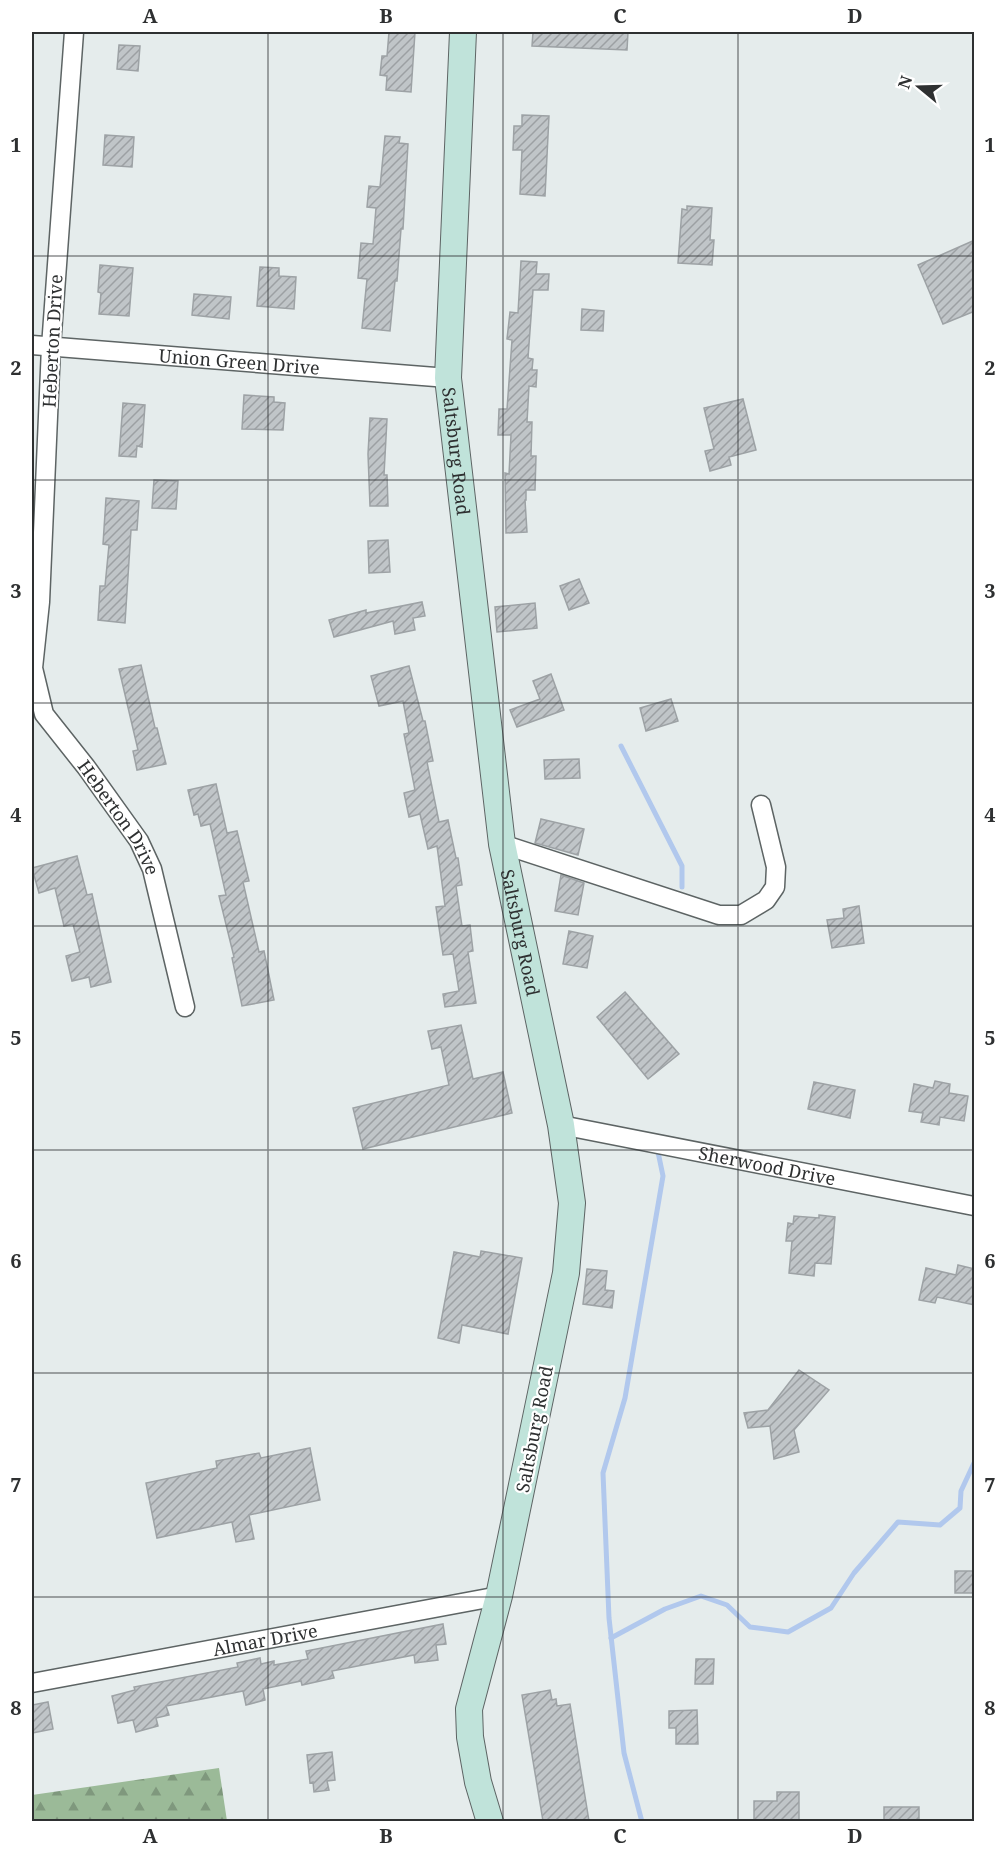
<svg xmlns="http://www.w3.org/2000/svg" width="1006" height="1853" font-family="'Noto Serif',serif">
  <style>
    .forest { fill: url(#forest-firs) }
    .lines { fill: none; stroke-linecap: round; stroke-linejoin: round }
    .stream { stroke: #b1c8ed; stroke-width: 5 }
    .building { fill: url(#building-hatch); stroke: #9da2a5; stroke-width: 1.5 }
    .street-casing { stroke: #5d6464; stroke-width: 21 }
    .secondary-casing { stroke: #5d6464; stroke-width: 28 }
    .street { stroke: #fff; stroke-width: 18 }
    .secondary { stroke: #c0e3da; stroke-width: 26 }
    .grid { fill: none; stroke: #2e3031; stroke-width: 1.5; stroke-opacity: 0.55 }
    .labels { text-anchor: middle; dominant-baseline: central; stroke-width: 4.5; stroke-linejoin: round; paint-order: stroke }
    .street-label { font-size: 18px; fill: #2e3031; stroke: #fff }
    .neatline { fill: none; stroke: #2e3031; stroke-width: 2 }
    .grid-label { font-size: 20px; text-anchor: middle; font-weight: bold; fill: #2e3031 }
  </style>
  <defs>
    <pattern id="forest-firs" width="22" height="20" patternUnits="userSpaceOnUse" patternTransform="scale(1.5)"><rect width="22" height="20" fill="#9bba98"/><path d="M5 1l3.5 6h-7zM16 11l3.5 6h-7z" fill="#7f987d"/></pattern>
    <pattern id="building-hatch" width="6" height="6" patternUnits="userSpaceOnUse" patternTransform="scale(1.5)"><rect width="6" height="6" fill="#c0c5c8"/><path d="M-1 1l2-2M0 6l6-6M5 7l2-2" fill="none" stroke="#9ca0a3"/></pattern>
  </defs>
  <rect width="100%" height="100%" fill="#e5ecec"/>
  <polygon class="forest" points="219,1768 227,1821 32,1821 32,1795"/>
  <g class="lines">
    <g class="stream">
      <polyline points="621,746 682,866 682,887"/>
      <polyline points="611,1638 665,1609 701,1596 727,1605 750,1627 788,1632 831,1608 854,1573 898,1522 940,1525 960,1508 961,1491 974,1463"/>
      <polyline points="642,1822 624,1753 609,1618 603,1473 625,1398 663,1176 658,1152"/>
    </g>
  </g>
  <g class="building">
    <polygon points="389,32 415,32 411,92 386,90 387,76 380,75 382,56 387,56"/>
    <polygon points="533,32 628,32 627,50 532,46"/>
    <polygon points="119,45 140,46 138,71 117,69"/>
    <polygon points="522,115 549,116 545,196 520,194 522,150 513,150 514,126 522,126"/>
    <polygon points="105,135 134,137 132,167 103,165"/>
    <polygon points="385,136 400,137 399,143 408,144 403,229 401,229 397,281 395,281 390,331 362,328 367,279 358,278 361,243 373,244 376,208 367,207 369,186 380,187"/>
    <polygon points="687,206 712,208 710,240 714,240 712,265 678,263 682,209 687,210"/>
    <polygon points="975,240 975,311 943,324 918,265"/>
    <polygon points="521,261 537,262 536,274 549,274 548,290 533,290 528,358 533,359 532,370 537,370 536,387 529,386 527,422 532,422 531,456 536,456 535,490 526,490 526,500 525,500 527,532 506,533 505,473 509,474 511,435 498,435 499,409 507,409 512,340 507,339 510,312 518,313"/>
    <polygon points="100,265 133,268 129,316 99,314 101,293 98,292"/>
    <polygon points="260,267 279,268 279,276 296,277 294,309 257,306"/>
    <polygon points="194,294 231,297 229,319 192,315"/>
    <polygon points="582,309 604,311 603,331 581,330"/>
    <polygon points="244,395 274,397 274,402 285,403 283,430 242,429"/>
    <polygon points="743,399 756,450 729,457 731,465 710,471 705,451 714,449 704,408"/>
    <polygon points="123,403 145,405 142,447 137,446 136,457 119,456"/>
    <polygon points="370,418 387,419 384,475 387,475 388,506 370,506 368,454"/>
    <polygon points="154,480 178,481 176,509 152,508"/>
    <polygon points="106,498 139,501 137,530 131,530 125,623 98,620 100,586 105,586 109,545 103,544"/>
    <polygon points="388,540 390,572 369,573 368,541"/>
    <polygon points="579,579 589,603 569,610 560,586"/>
    <polygon points="422,602 425,616 413,618 415,630 395,634 393,621 334,637 329,620 366,610 366,613"/>
    <polygon points="535,603 537,628 497,632 495,607"/>
    <polygon points="141,665 155,728 157,728 166,764 137,770 133,751 138,750 119,669"/>
    <polygon points="409,666 423,721 425,721 433,761 427,762 439,822 448,820 456,858 458,858 462,885 456,886 462,926 470,925 473,951 468,952 476,1003 445,1007 443,994 459,991 453,954 443,955 436,907 445,906 437,846 428,849 420,814 409,817 404,793 415,790 404,734 409,733 403,701 379,706 371,676"/>
    <polygon points="551,674 564,710 517,727 510,710 540,699 533,681"/>
    <polygon points="671,699 678,721 646,731 640,708"/>
    <polygon points="579,759 580,778 545,779 544,760"/>
    <polygon points="216,784 227,833 237,831 249,881 243,882 259,952 264,951 274,1000 242,1006 232,958 234,957 219,896 226,895 210,824 201,826 198,814 194,815 188,790"/>
    <polygon points="541,819 584,829 578,855 535,843"/>
    <polygon points="77,856 87,895 92,894 111,982 91,987 89,977 72,981 66,956 80,952 73,924 64,926 55,888 39,893 32,868"/>
    <polygon points="561,875 584,883 578,915 555,911"/>
    <polygon points="859,906 864,943 832,948 827,920 844,918 843,909"/>
    <polygon points="569,931 593,936 587,968 563,964"/>
    <polygon points="625,992 679,1054 648,1079 597,1017"/>
    <polygon points="461,1025 473,1079 503,1072 512,1113 363,1149 353,1108 449,1085 441,1047 432,1049 428,1031"/>
    <polygon points="935,1081 950,1084 949,1093 968,1096 964,1121 940,1117 939,1125 921,1122 923,1113 909,1111 914,1084 933,1088"/>
    <polygon points="814,1082 855,1090 850,1118 808,1109"/>
    <polygon points="819,1215 835,1217 831,1264 815,1263 814,1276 789,1273 792,1241 786,1241 788,1223 793,1224 794,1216 819,1218"/>
    <polygon points="481,1251 522,1258 508,1334 462,1325 459,1343 438,1338 454,1252 480,1257"/>
    <polygon points="958,1265 975,1269 975,1305 937,1297 935,1303 919,1300 926,1268 956,1275"/>
    <polygon points="587,1269 607,1271 605,1290 614,1291 612,1308 583,1304"/>
    <polygon points="799,1370 829,1390 794,1430 799,1452 774,1459 770,1426 748,1428 744,1413 768,1410"/>
    <polygon points="310,1448 320,1500 249,1515 254,1539 236,1542 232,1522 157,1538 146,1483 217,1468 216,1461 259,1453 261,1458"/>
    <rect x="955" y="1571" width="20" height="22"/>
    <polygon points="443,1624 446,1644 436,1645 438,1660 415,1663 414,1655 332,1671 334,1678 302,1685 301,1681 263,1689 265,1700 246,1705 243,1691 166,1706 169,1715 156,1718 158,1726 136,1732 133,1720 118,1723 112,1696 135,1690 134,1687 238,1667 237,1663 260,1658 261,1664 274,1661 274,1665 308,1659 306,1651"/>
    <polygon points="696,1659 714,1659 713,1684 695,1684"/>
    <polygon points="550,1690 552,1700 556,1699 557,1706 570,1704 589,1821 543,1821 522,1695"/>
    <polygon points="48,1702 53,1729 32,1733 32,1705"/>
    <polygon points="697,1710 698,1744 676,1744 676,1728 669,1728 669,1711"/>
    <polygon points="332,1752 335,1780 327,1781 329,1790 314,1792 313,1782 310,1783 307,1755"/>
    <polygon points="777,1792 799,1792 799,1821 754,1821 754,1801 777,1801"/>
    <rect x="884" y="1807" width="35" height="14"/>
  </g>
  <g class="lines">
    <defs>
      <g id="street">
        <path id="s1" d="M74,32L51,347L40,602L33,668L44,714L86,767L139,841L152,869L185,1007"/>
        <path id="s2" d="M32,345L448,378"/>
        <polyline points="502,844 719,915 741,915 766,900 775,887 776,867 761,805"/>
        <path id="s3" d="M561,1125L974,1206"/>
        <path id="s4" d="M32,1683L499,1596"/>
      </g>
      <g id="secondary">
        <path id="s5" d="M463,32L448,378L502,844L561,1125L572,1203L566,1273L499,1596L469,1709L470,1737L478,1782L490,1822"/>
      </g>
    </defs>
    <use href="#street" class="street-casing"/>
    <use href="#secondary" class="secondary-casing"/>
    <use href="#street" class="street"/>
    <use href="#secondary" class="secondary"/>
  </g>
  <path class="grid" d="M268,32V1822M503,32V1822M738,32V1822M32,256H974M32,480H974M32,703H974M32,926H974M32,1150H974M32,1373H974M32,1597H974"/>
  <g class="labels">
    <g class="street-label">
      <text transform="translate(52 341) rotate(-87)">Heberton Drive</text>
      <text stroke="none"><textPath href="#s2" startOffset="208">Union Green Drive</textPath></text>
      <text stroke="none"><textPath href="#s5" startOffset="420">Saltsburg Road</textPath></text>
      <text stroke="none"><textPath href="#s1" startOffset="813">Heberton Drive</textPath></text>
      <text stroke="none"><textPath href="#s5" startOffset="906">Saltsburg Road</textPath></text>
      <text stroke="none"><textPath href="#s3" startOffset="210">Sherwood Drive</textPath></text>
      <text transform="translate(534 1429) rotate(-79)">Saltsburg Road</text>
      <text stroke="none"><textPath href="#s4" startOffset="237">Almar Drive</textPath></text>
    </g>
  </g>
  <rect width="1006" height="1853" fill="none" stroke="#ffffff" stroke-width="66"/>
  <g transform="translate(919 87) rotate(289)" stroke="#ffffff" stroke-width="4.5" paint-order="stroke">
  <path d="M0-4.5L10 22L0 15L-10 22Z" fill="#2e3031"/>
  <text y="-9" font-size="16" font-weight="bold" text-anchor="middle" fill="#2e3031">N</text>
  </g>
  <rect x="33" y="33" width="940" height="1787" class="neatline"/>
  <g class="grid-label">
    <text x="150" y="23">A</text>
    <text x="386" y="23">B</text>
    <text x="620" y="23">C</text>
    <text x="855" y="23">D</text>
    <text x="16" y="152">1</text>
    <text x="990" y="152">1</text>
    <text x="16" y="375">2</text>
    <text x="990" y="375">2</text>
    <text x="16" y="598">3</text>
    <text x="990" y="598">3</text>
    <text x="16" y="822">4</text>
    <text x="990" y="822">4</text>
    <text x="16" y="1045">5</text>
    <text x="990" y="1045">5</text>
    <text x="16" y="1268">6</text>
    <text x="990" y="1268">6</text>
    <text x="16" y="1492">7</text>
    <text x="990" y="1492">7</text>
    <text x="16" y="1715">8</text>
    <text x="990" y="1715">8</text>
    <text x="150" y="1843">A</text>
    <text x="386" y="1843">B</text>
    <text x="620" y="1843">C</text>
    <text x="855" y="1843">D</text>
  </g>
</svg>
